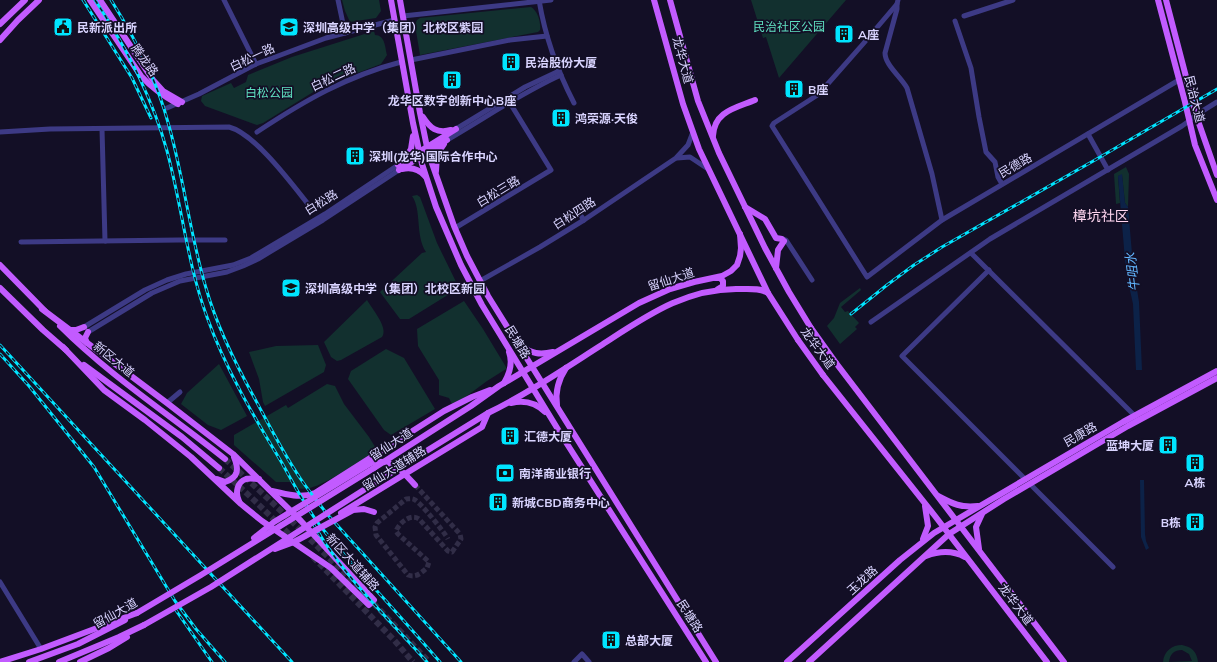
<svg xmlns="http://www.w3.org/2000/svg" width="1217" height="662" font-family="Mulish,'Noto Sans SC',sans-serif">
  <style>
    .green { fill: #12302f; fill-rule: evenodd }
    .water { fill: #0c2248 }
    .lines { fill: none; stroke-linecap: round; stroke-linejoin: round }
    .minor-tunnel { stroke: #312d47; stroke-width: 5; stroke-dasharray: 5 2.5; stroke-linecap: butt }
    .major-tunnel { stroke: #312d47; stroke-width: 6; stroke-dasharray: 6 3; stroke-linecap: butt }
    .minor { stroke: #3d3a85; stroke-width: 5 }
    .major { stroke: #c25bff; stroke-width: 6 }
    .rail-casing { stroke: #00e5ff; stroke-width: 3 }
    .rail { stroke: #130f26; stroke-width: 1.5; stroke-dasharray: 4.5; stroke-linecap: butt }
    .major-bridge { stroke: #c25bff; stroke-width: 6 }
    .labels { text-anchor: middle; dominant-baseline: central; stroke-width: 3.5; stroke-linejoin: round; paint-order: stroke }
    .park-label { font-size: 12px; fill: #5fe0c0; stroke: #130f26 }
    .poi-label { font-size: 12px; font-weight: bold; fill: #d9d4ff; stroke: #130f26; text-anchor: start }
    .street-label { font-size: 12px; fill: #d9d4ff; stroke: #130f26 }
    .water-label { font-size: 13px; font-style: italic; fill: #62b6ff; stroke: #130f26 }
    .quarter-label { font-size: 14px; fill: #ffd6f0; stroke: #130f26 }
  </style>
  <rect width="100%" height="100%" fill="#130f26"/>
  <g class="green">
    <polygon points="342,0 379,0 381,11 376,18 350,22 345,11"/>
    <polygon points="751,0 846,0 779,78 766,37 763,38"/>
    <path d="M531,7C538,11 541,23 540,30L538,32L420,55L415,25L417,20L420,18Z"/>
    <path d="M374,31L375,35C385,35 385,47 387,55L381,64L323,86L263,123L257,125L205,106L201,101L202,96L231,83L234,88L246,82L248,75L292,57Z"/>
    <polygon points="1126,167 1129,174 1128,207 1125,203 1122,175 1118,176 1120,203 1116,204 1114,174"/>
    <path d="M417,195L420,197L437,243L459,288L409,319H400L380,292L422,253L426,252C415,235 422,210 412,196Z"/>
    <polygon points="860,288 861,290 841,307 845,312 848,311 859,323 855,327 857,329 840,344 827,326 834,318 840,303"/>
    <path d="M367,300C372,309 389,328 382,337L341,360L337,361L331,357L324,342Z"/>
    <polygon points="464,301 483,329 506,367 506,369 487,381 464,398 452,404 449,398 439,395 439,380 418,346 417,329"/>
    <polygon points="318,345 326,365 324,372 265,406 263,402 259,379 249,352 276,346"/>
    <polygon points="386,349 404,358 435,409 391,435 384,430 348,379 351,371"/>
    <polygon points="219,364 247,416 221,430 208,425 181,404 187,393"/>
    <path d="M327,384L335,386L344,404L369,437L377,450C359,461 329,483 310,488C305,489 300,489 294,488V482H276L234,445V435L286,405L288,408Z"/>
    <path d="M1182,645C1192,647 1197,652 1198,662H1163C1164,651 1172,645 1182,645ZM1182,650L1189,654L1192,661L1169,662C1170,654 1174,650 1182,650Z"/>
  </g>
  <g class="water">
    <polygon points="1122,174 1125,203 1128,207 1133,265 1139,302 1142,370 1136,370 1133,304 1126,272 1118,176"/>
    <polygon points="1140,480 1144,480 1145,534 1146,541 1149,548 1146,550 1141,537"/>
  </g>
  <g class="lines">
    <path class="minor-tunnel" d="M415,485L460,534L461,539L452,552L448,551L419,519C411,513 399,523 396,531L398,534L429,562L427,568C421,573 416,578 408,575L376,535L375,527L377,523L406,499C410,499 412,498 415,500C421,503 445,533 448,539"/>
    <g class="major-tunnel">
      <path d="M225,459C296,523 364,592 429,662"/>
      <polyline points="219,468 255,501 295,540"/>
      <polyline points="313,557 394,640 413,662"/>
    </g>
    <g class="minor">
      <polyline points="224,0 256,64"/>
      <polyline points="338,0 345,33"/>
      <path d="M539,0C545,36 557,70 574,103"/>
      <polyline points="898,0 897,4 863,44 825,87 816,96 774,123 772,126 867,277 942,220 1179,80"/>
      <path d="M897,4V9L885,53C885,65 901,77 907,88L932,174L942,220"/>
      <polyline points="403,16 551,0"/>
      <polyline points="964,16 1013,0"/>
      <polyline points="955,21 971,68 979,117 986,152 995,162 998,177 1002,184"/>
      <polyline points="411,60 510,40 547,36"/>
      <polyline points="167,108 199,94 256,64 278,56 326,38 394,20"/>
      <polyline points="102,129 105,241"/>
      <polyline points="456,129 525,87 559,71"/>
      <path d="M0,132L50,129L229,127C256,134 294,187 312,209"/>
      <path d="M257,132C304,101 347,76 401,62"/>
      <polyline points="1088,134 1108,170"/>
      <path d="M447,140C485,118 521,93 561,75"/>
      <polyline points="677,158 690,157 708,169"/>
      <polyline points="576,209 584,220"/>
      <polyline points="455,228 551,170 507,98"/>
      <polyline points="783,239 786,240 812,280"/>
      <polyline points="21,242 179,240 225,240"/>
      <polyline points="971,253 1136,417"/>
      <polyline points="989,270 902,356 1025,479"/>
      <polyline points="480,281 540,247 584,220 676,158 688,145 693,132"/>
      <polyline points="871,322 990,239 1182,126 1189,121 1196,115 1217,102"/>
      <polyline points="84,327 145,290 167,280 186,274 233,265 251,258 325,214 398,165"/>
      <polyline points="88,332 152,293 180,281 227,272 243,266 258,259 323,220 399,170"/>
      <polyline points="167,403 180,392"/>
      <polyline points="1030,484 1113,567"/>
      <polyline points="0,582 41,649"/>
      <polyline points="574,662 582,654 589,662"/>
    </g>
    <g class="major">
      <path d="M90,0L141,76C152,88 163,96 178,104"/>
      <polyline points="100,0 153,80 163,91 182,102"/>
      <polyline points="391,0 413,123 422,164 436,207 461,265 482,305 562,436 706,662"/>
      <polyline points="400,0 420,113 428,152 454,226 467,256 488,296 716,662"/>
      <polyline points="654,0 683,104 699,149 768,293 798,340"/>
      <polyline points="670,0 698,101 719,153 765,248 789,292 811,328"/>
      <polyline points="1158,0 1185,102 1195,145 1217,200"/>
      <polyline points="1166,0 1196,115 1217,175"/>
      <polyline points="0,24 25,0"/>
      <polyline points="0,40 18,20 39,0"/>
      <path d="M423,117C430,128 437,134 451,130"/>
      <path d="M713,136C714,111 736,108 755,100"/>
      <polyline points="405,159 411,149 413,136"/>
      <polyline points="398,165 456,129"/>
      <path d="M402,169C411,167 419,169 425,176"/>
      <polyline points="399,170 447,140"/>
      <path d="M436,171C436,161 437,152 444,144"/>
      <polyline points="745,207 765,219 776,238 782,239"/>
      <polyline points="0,265 45,311"/>
      <polyline points="776,268 778,250 784,241"/>
      <polyline points="715,278 720,278 723,281 723,286 718,289"/>
      <polyline points="0,288 43,330 66,350"/>
      <polyline points="42,309 167,403 233,454 301,521 374,600 369,605 331,568 262,521 241,504 191,457 145,420 104,390 63,347"/>
      <path d="M60,326C110,376 170,415 225,459"/>
      <polyline points="69,330 76,330 84,327"/>
      <polyline points="87,343 85,338 88,332"/>
      <path d="M521,345C531,354 540,355 553,352"/>
      <polyline points="836,363 1064,662"/>
      <polyline points="84,365 182,437 219,468"/>
      <polyline points="823,375 935,516 1047,662"/>
      <path d="M504,383C510,373 513,363 509,352"/>
      <path d="M511,403C524,400 535,402 545,412"/>
      <path d="M557,405C555,391 558,380 566,368"/>
      <polyline points="374,468 471,406 499,386 639,303 670,289 694,282 722,276 731,271 737,265 740,256 741,248 740,234"/>
      <path d="M217,479L225,482C239,477 239,469 234,457"/>
      <path d="M381,479L488,413C527,394 564,369 600,346C645,317 686,287 741,289C750,289 760,288 768,293"/>
      <path d="M272,491C287,494 299,499 315,493L444,411L472,397L490,390"/>
      <path d="M938,496C953,504 961,508 978,506"/>
      <path d="M239,501C235,493 237,482 246,479C250,478 255,479 259,479"/>
      <polyline points="341,513 482,427 488,413"/>
      <polyline points="923,539 928,526 925,506"/>
      <polyline points="979,549 976,527 982,514"/>
      <path d="M926,556C939,551 952,550 965,557"/>
      <polyline points="0,662 41,649 137,613"/>
      <polyline points="29,662 78,644 125,620"/>
      <polyline points="59,662 119,637 144,625"/>
      <polyline points="80,662 109,648 127,637"/>
      <polyline points="787,662 900,560 934,533 1123,422 1217,371"/>
      <polyline points="809,662 949,534 1004,499 1128,426 1217,378"/>
    </g>
    <defs>
      <g id="rail">
        <polyline points="83,0 132,78 151,118"/>
        <path d="M95,0C126,47 152,96 167,151C182,206 187,263 207,317C225,368 254,417 282,463C294,485 306,508 322,528C339,550 358,570 377,591C398,614 419,638 440,662"/>
        <path d="M111,0C136,40 157,80 169,126C184,179 190,235 206,288C217,327 235,363 255,399C269,425 283,453 300,478C308,490 318,502 327,514L461,662"/>
        <polyline points="851,314 887,285 914,265 942,247 1095,160 1217,89"/>
        <polyline points="0,345 292,662"/>
        <polyline points="0,354 29,386 94,467 175,601 196,629 225,662"/>
        <path d="M314,525C343,576 388,618 427,662"/>
        <polyline points="175,609 212,662"/>
      </g>
    </defs>
    <use href="#rail" class="rail-casing"/>
    <use href="#rail" class="rail"/>
    <g class="major-bridge">
      <polyline points="811,328 836,363"/>
      <polyline points="798,340 823,375"/>
      <path d="M254,538L274,522L371,463C391,457 403,472 415,485"/>
      <polyline points="275,549 294,542 353,510 364,509 374,512"/>
      <polyline points="137,613 201,575 374,468"/>
      <polyline points="144,625 211,587 381,479"/>
    </g>
  </g>
  <defs>
    <symbol id="civic-square" viewBox="-11 -11 22 22"><rect x="-9" y="-9" width="18" height="18" rx="4" fill="#00e5ff" stroke="#130f26"/><path d="M-.6-6.5H3V-4.5H.6V-3L4-1V1h2V6H-6V1h2V-1L-.6-3ZM-1.2 2.5V6h2.4V2.5Z" fill="#111"/></symbol>
    <symbol id="school-square" viewBox="-11 -11 22 22"><rect x="-9" y="-9" width="18" height="18" rx="4" fill="#00e5ff" stroke="#130f26"/><path d="M0-5L7-2L0 1L-7-2ZM-4 1L0 2.5L4 1V4Q0 6-4 4Z" fill="#111"/></symbol>
    <symbol id="building-square" viewBox="-11 -11 22 22"><rect x="-9" y="-9" width="18" height="18" rx="4" fill="#00e5ff" stroke="#130f26"/><path d="M-4-6H4V6H1V3H-1V6H-4ZM-2.5-4.3h1.7v1.8h-1.7ZM.8-4.3h1.7v1.8H.8ZM-2.5-1h1.7V.8h-1.7ZM.8-1h1.7V.8H.8Z" fill="#111"/></symbol>
    <symbol id="bank-square" viewBox="-11 -11 22 22"><rect x="-9" y="-9" width="18" height="18" rx="4" fill="#00e5ff" stroke="#130f26"/><path d="M-6-4H6V4H-6ZM0-2.3a2.3 2.3 0 1 0 0 4.6a2.3 2.3 0 1 0 0-4.6Z" fill="#111"/></symbol>
  </defs>
  <g fill-rule="evenodd">
    <use href="#civic-square" x="52" y="16" width="22" height="22"/>
    <use href="#school-square" x="278" y="16" width="22" height="22"/>
    <use href="#building-square" x="833" y="23" width="22" height="22"/>
    <use href="#building-square" x="500" y="51" width="22" height="22"/>
    <use href="#building-square" x="441" y="69" width="22" height="22"/>
    <use href="#building-square" x="783" y="78" width="22" height="22"/>
    <use href="#building-square" x="550" y="107" width="22" height="22"/>
    <use href="#building-square" x="344" y="145" width="22" height="22"/>
    <use href="#school-square" x="280" y="277" width="22" height="22"/>
    <use href="#building-square" x="499" y="425" width="22" height="22"/>
    <use href="#building-square" x="1157" y="434" width="22" height="22"/>
    <use href="#building-square" x="1184" y="452" width="22" height="22"/>
    <use href="#bank-square" x="494" y="462" width="22" height="22"/>
    <use href="#building-square" x="487" y="491" width="22" height="22"/>
    <use href="#building-square" x="1184" y="511" width="22" height="22"/>
    <use href="#building-square" x="600" y="629" width="22" height="22"/>
  </g>
  <g class="labels">
    <g class="park-label">
      <text x="789" y="26">民治社区公园</text>
      <text x="269" y="92">白松公园</text>
    </g>
    <g class="poi-label">
      <text x="77" y="27">民新派出所</text>
      <text x="303" y="27">深圳高级中学（集团）北校区紫园</text>
      <text x="858" y="34">A座</text>
      <text x="525" y="62">民治股份大厦</text>
      <text x="808" y="89">B座</text>
      <text x="452" y="100" text-anchor="middle">龙华区数字创新中心B座</text>
      <text x="575" y="118">鸿荣源·天俊</text>
      <text x="369" y="156">深圳(龙华)国际合作中心</text>
      <text x="305" y="288">深圳高级中学（集团）北校区新园</text>
      <text x="524" y="436">汇德大厦</text>
      <text x="1154" y="445" text-anchor="end">蓝坤大厦</text>
      <text x="519" y="473">南洋商业银行</text>
      <text x="1195" y="482" text-anchor="middle">A栋</text>
      <text x="512" y="502">新城CBD商务中心</text>
      <text x="1181" y="522" text-anchor="end">B栋</text>
      <text x="625" y="640">总部大厦</text>
    </g>
    <g class="street-label">
      <text transform="translate(252 57) rotate(-25)">白松一路</text>
      <text transform="translate(145 60) rotate(54)">腾龙路</text>
      <text transform="translate(683 60) rotate(75)">龙华大道</text>
      <text transform="translate(333 77) rotate(-25)">白松二路</text>
      <text transform="translate(1195 99) rotate(76)">民治大道</text>
      <text transform="translate(1015 165) rotate(-30)">民德路</text>
      <text transform="translate(498 191) rotate(-31)">白松三路</text>
      <text transform="translate(321 202) rotate(-32)">白松路</text>
      <text transform="translate(574 213) rotate(-33)">白松四路</text>
      <text transform="translate(671 279) rotate(-18)">留仙大道</text>
      <text transform="translate(518 342) rotate(58)">民塘路</text>
      <text transform="translate(818 348) rotate(54)">龙华大道</text>
      <text transform="translate(114 359) rotate(39)">新区大道</text>
      <text transform="translate(1080 434) rotate(-30)">民康路</text>
      <text transform="translate(391 444) rotate(-33)">留仙大道</text>
      <text transform="translate(394 468) rotate(-32)">留仙大道辅路</text>
      <text transform="translate(353 562) rotate(48)">新区大道辅路</text>
      <text transform="translate(862 580) rotate(-42)">玉龙路</text>
      <text transform="translate(1016 604) rotate(53)">龙华大道</text>
      <text transform="translate(115 613) rotate(-29)">留仙大道</text>
      <text transform="translate(690 616) rotate(57)">民塘路</text>
    </g>
    <g class="water-label">
      <text transform="translate(1132 272) rotate(-97)">牛咀水</text>
    </g>
    <g class="quarter-label">
      <text x="1101" y="216">樟坑社区</text>
    </g>
  </g>
</svg>
